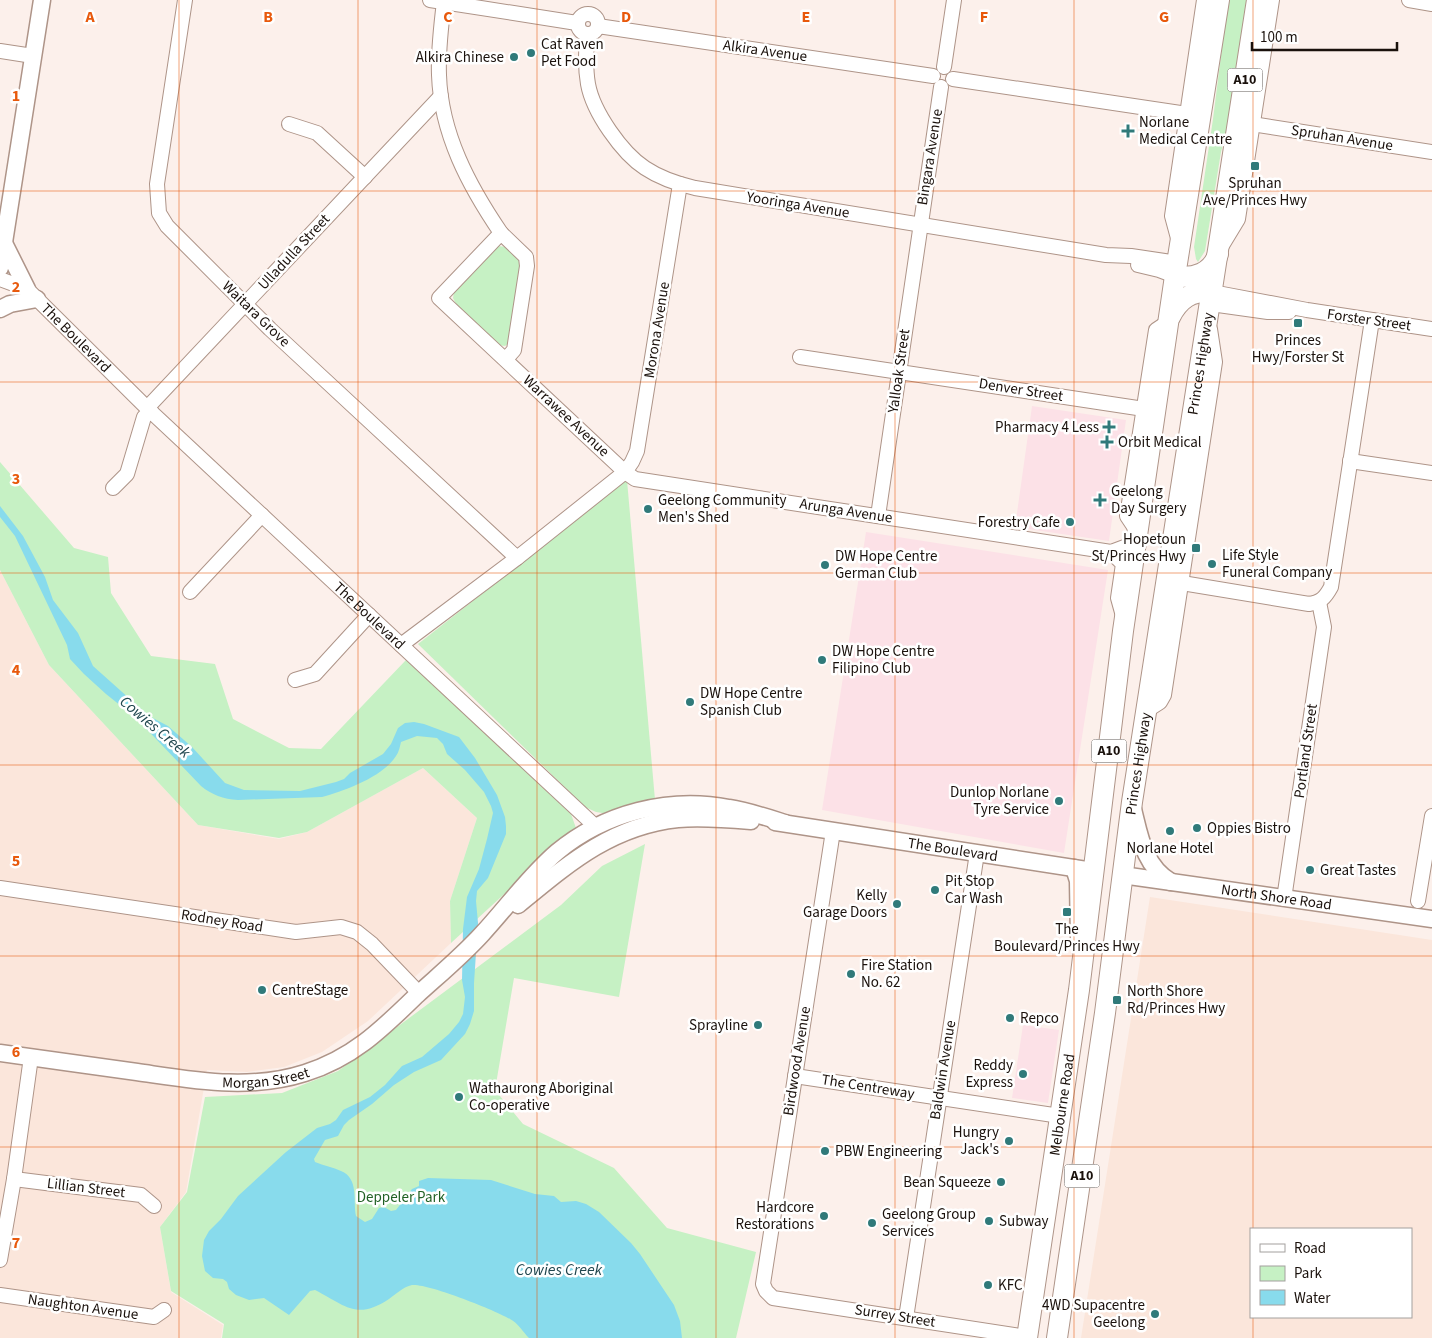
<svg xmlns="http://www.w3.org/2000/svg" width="1432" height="1338" font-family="'Source Sans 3',sans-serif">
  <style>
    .commercial { fill: #fce1e7 }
    .built { fill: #fbe6db; fill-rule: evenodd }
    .green { fill: #c6f1c4 }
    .water { fill: #88dbec }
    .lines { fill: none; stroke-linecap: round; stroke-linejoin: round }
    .minor-casing { stroke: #ae9488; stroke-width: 16 }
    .major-casing { stroke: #ae9488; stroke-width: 19 }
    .highway-casing { stroke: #ae9488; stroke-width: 22 }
    .minor { stroke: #fff; stroke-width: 14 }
    .major { stroke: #fff; stroke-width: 16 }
    .highway { stroke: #fff; stroke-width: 20 }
    .grid { fill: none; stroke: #e8590c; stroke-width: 1; stroke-opacity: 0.55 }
    .poi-dot { fill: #307a7a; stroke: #fff; stroke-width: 2 }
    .labels { text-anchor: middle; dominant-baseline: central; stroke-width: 5; stroke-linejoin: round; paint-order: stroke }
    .shield { fill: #fff; stroke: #5f5855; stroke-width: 1 }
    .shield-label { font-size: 14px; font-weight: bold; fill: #1a110c }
    .poi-label { font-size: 15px; fill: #1a110c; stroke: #fff; text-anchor: start }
    .street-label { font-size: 15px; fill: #1a110c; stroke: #fff }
    .park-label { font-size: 15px; fill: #216124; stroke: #fff }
    .water-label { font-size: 16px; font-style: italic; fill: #21474f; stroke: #fff }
    .grid-label { font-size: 16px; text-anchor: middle; font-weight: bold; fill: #e8590c; stroke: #fff; stroke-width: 5; stroke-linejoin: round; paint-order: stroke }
  </style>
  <rect width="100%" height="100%" fill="#fcf0eb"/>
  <g class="commercial">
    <polygon points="1032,406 1126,420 1109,541 1015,527"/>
    <polygon points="866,532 1108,570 1064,853 822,810"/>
    <polygon points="1023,1025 1059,1030 1048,1103 1012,1098"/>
  </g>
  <g class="built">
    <polygon points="0,570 49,665 198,825 279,839 307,832 423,768 477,818 450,901 451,943 368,1021 322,1052 284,1067 247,1072 207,1070 186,1192 160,1227 171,1292 223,1325 221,1338 0,1338"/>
    <path d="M1150,897L1432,940V1338H1081ZM1411,1229V1317H1251V1229Z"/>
  </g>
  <g class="green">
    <polygon points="1228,0 1250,0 1231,113 1221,152 1205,251 1198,262 1196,259 1194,247 1213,119"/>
    <polygon points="497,246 508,247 521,262 508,344 505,346 498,345 456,304 453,298 454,292"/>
    <polygon points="0,462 74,548 108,557 111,593 151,656 215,664 233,719 289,748 321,749 406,660 571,814 576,828 451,943 450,901 477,818 423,768 307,832 279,838 198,825 49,665 0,570"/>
    <polygon points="627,480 655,800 609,814 596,812 585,807 418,644"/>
    <polygon points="645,844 619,997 514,978 495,1090 523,1124 614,1168 667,1228 756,1252 736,1338 222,1338 224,1324 171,1291 160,1227 187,1192 205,1097 282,1093 338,1071 561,905 602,866"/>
  </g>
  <path class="water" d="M0,506L23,536L45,577L53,600L78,633L93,666L149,716L168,726L192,747L225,783L244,790L300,791L336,782L344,779L350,773L383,754L391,744L398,728L405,723L414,722L424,724L459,737L475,758L497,795L505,817L506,826V834L488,878L477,891L476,901L478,923L474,983V1011L470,1024L465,1034L441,1060L414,1072L394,1085L372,1104L349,1120L344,1125L338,1136L325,1140L314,1159L315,1162C324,1166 333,1167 341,1171C359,1178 353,1201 356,1216L365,1222L372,1219L379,1208L384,1207L391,1211L396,1210L412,1189L419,1186V1181L428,1178L491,1180L535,1194L554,1196L561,1202L576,1201L586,1204L599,1212L631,1243L640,1254L674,1305L680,1321L682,1338H529C523,1332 518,1323 510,1319C495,1310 427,1283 412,1285C403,1287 396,1294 389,1299C356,1321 345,1305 315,1290L310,1291L289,1315L264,1298L249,1300L236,1295L229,1289L227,1282L223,1279L213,1278L205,1271L202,1256L204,1240L209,1231L221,1219L238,1196L286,1152L317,1128L330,1124L336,1120L343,1110L370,1097L385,1085L402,1066L422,1057L449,1034L459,1022L463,1014L465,997L462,980L463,929L467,897L479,869L487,839L493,813L491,806L484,792L465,770L447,754L443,744L437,738L417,736L401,742C400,746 399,752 396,756C383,777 344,791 322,797L238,800C223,799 212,795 201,786L136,718L106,694L84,674L70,659L67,645L15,536L0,517Z"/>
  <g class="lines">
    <defs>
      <g id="minor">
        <polyline points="185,0 157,184 159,213 167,226 270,329 517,558"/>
        <polyline points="430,0 577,23"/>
        <polyline points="1409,0 1432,4"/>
        <path d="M444,2C441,26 438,51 439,75C441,134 469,186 501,233"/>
        <circle cx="588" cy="24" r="10"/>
        <polyline points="598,26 933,76"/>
        <path d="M587,35C586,52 585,67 588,84C593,112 622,153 645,168C660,178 678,184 695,188L1106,255L1131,256L1178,263"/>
        <polyline points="0,51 33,56"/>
        <polyline points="944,67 954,0"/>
        <polyline points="953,79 1187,114"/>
        <polyline points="289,124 317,133 365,177"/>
        <polyline points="1252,124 1432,152"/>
        <polyline points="1179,242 1172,216 1204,0"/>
        <polyline points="1221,247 1238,219 1272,0"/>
        <polyline points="1138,265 1159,270 1175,276"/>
        <path id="s1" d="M0,279L27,289L147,408L595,826"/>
        <polyline points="1212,292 1307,310 1432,329"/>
        <polyline points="1211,304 1268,312 1289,312"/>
        <polyline points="800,357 1144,409"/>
        <polyline points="506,359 514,350 527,266 526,257 501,233 439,298 625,472 635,479 1111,552 1135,543"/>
        <polyline points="147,408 441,96"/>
        <polyline points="1350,461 1432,473"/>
        <polyline points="113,488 127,474 144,417 151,411"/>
        <polyline points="878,516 941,87"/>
        <polyline points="1137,531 1127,516 1156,330 1165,324 1169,318"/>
        <polyline points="1111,552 1123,564 1118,598 1123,616"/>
        <path d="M1182,583L1309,604C1321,602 1325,598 1331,587L1372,320"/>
        <polyline points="190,592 262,515"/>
        <polyline points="401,645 517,558 625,472 632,462 637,451 680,184"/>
        <polyline points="295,680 315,674 369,615"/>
        <polyline points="1146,711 1160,702 1164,695 1215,362 1210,329"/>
        <polyline points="833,831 763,1284 766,1291 773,1298 1027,1337"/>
        <polyline points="0,888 296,932 341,927 357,932 372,944 419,993"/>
        <polyline points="1284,899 1324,627 1319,602"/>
        <polyline points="1418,901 1432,816"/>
        <polyline points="795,1076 1060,1116"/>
        <polyline points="14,1179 141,1195 154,1206"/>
        <polyline points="0,1260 14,1179 31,1057"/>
        <polyline points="0,1295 154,1317 164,1310"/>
        <polyline points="906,1318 977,853"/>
      </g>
      <g id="major">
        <polyline points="4,243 27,289"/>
        <polyline points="0,268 42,0"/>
        <polyline points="0,309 10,304 37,299"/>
        <path d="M1133,809C1140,837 1144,866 1171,882"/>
        <path id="s2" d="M775,822L1093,871"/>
        <polyline points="1074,868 1078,881 1079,940"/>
        <path id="s3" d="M1122,875L1432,919"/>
        <path d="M518,905C568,864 611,826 678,819C702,817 727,819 751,821"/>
        <path id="s4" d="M0,1053C46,1059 91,1066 137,1072C193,1080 249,1091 305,1073C353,1058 382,1029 417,995C439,975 462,956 482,934C507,907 529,876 557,852C604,813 669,796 729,808C748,811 766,817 785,823"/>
      </g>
      <g id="highway">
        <path d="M1175,276C1194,279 1212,273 1218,254"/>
        <path d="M1170,317C1179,299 1192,290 1212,292"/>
        <path id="s5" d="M1027,1338L1079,990L1123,631L1175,276L1219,0"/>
        <path id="s6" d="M1057,1338L1105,1013L1132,802L1257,0"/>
      </g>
    </defs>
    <use href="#minor" class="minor-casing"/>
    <use href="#major" class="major-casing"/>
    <use href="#highway" class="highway-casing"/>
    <use href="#minor" class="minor"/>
    <use href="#major" class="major"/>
    <use href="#highway" class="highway"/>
  </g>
  <path class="grid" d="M179,0V1338M358,0V1338M537,0V1338M716,0V1338M895,0V1338M1074,0V1338M1253,0V1229M0,191H1432M0,382H1432M0,573H1432M0,765H1432M0,956H1432M0,1147H1432M1253,1317V1338"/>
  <g class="poi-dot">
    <circle cx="531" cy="53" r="5"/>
    <circle cx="514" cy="57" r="5"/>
    <path d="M1125.5 123.5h5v5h5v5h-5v5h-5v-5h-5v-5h5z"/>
    <rect x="1250" y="161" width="10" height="10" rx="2.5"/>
    <rect x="1293" y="318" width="10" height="10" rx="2.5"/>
    <path d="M1106.5 419.5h5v5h5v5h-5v5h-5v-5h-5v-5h5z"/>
    <path d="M1104.5 434.5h5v5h5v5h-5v5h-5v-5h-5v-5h5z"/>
    <path d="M1097.5 492.5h5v5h5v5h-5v5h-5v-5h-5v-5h5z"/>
    <circle cx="648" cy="509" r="5"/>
    <circle cx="1070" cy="522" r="5"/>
    <rect x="1191" y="543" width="10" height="10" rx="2.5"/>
    <circle cx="1212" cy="564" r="5"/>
    <circle cx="825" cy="565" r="5"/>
    <circle cx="822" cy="660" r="5"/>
    <circle cx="690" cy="702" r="5"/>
    <circle cx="1059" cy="801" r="5"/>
    <circle cx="1197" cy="828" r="5"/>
    <circle cx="1170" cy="831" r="5"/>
    <circle cx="1310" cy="870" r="5"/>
    <circle cx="935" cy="890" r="5"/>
    <circle cx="897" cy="904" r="5"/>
    <rect x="1062" y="907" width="10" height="10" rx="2.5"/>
    <circle cx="851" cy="974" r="5"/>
    <circle cx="262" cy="990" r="5"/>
    <rect x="1112" y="995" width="10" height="10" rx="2.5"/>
    <circle cx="1010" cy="1018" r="5"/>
    <circle cx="758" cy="1025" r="5"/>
    <circle cx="1023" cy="1074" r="5"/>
    <circle cx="459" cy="1097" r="5"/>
    <circle cx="1009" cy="1141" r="5"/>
    <circle cx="825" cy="1151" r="5"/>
    <circle cx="1001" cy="1182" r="5"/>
    <circle cx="824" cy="1216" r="5"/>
    <circle cx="989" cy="1221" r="5"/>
    <circle cx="872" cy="1223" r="5"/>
    <circle cx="988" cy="1285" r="5"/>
    <circle cx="1155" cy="1314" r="5"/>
  </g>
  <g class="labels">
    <g class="shield">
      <rect x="1227.5" y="68.5" width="35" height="23" rx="4"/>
      <rect x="1091.5" y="739.5" width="35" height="23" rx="4"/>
      <rect x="1064.5" y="1164.5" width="35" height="23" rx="4"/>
    </g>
    <g class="shield-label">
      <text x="1245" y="80">A10</text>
      <text x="1109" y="751">A10</text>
      <text x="1082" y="1176">A10</text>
    </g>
    <g class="poi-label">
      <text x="541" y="44">Cat Raven<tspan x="541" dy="17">Pet Food</tspan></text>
      <text x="504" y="57" text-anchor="end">Alkira Chinese</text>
      <text x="1139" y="122">Norlane<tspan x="1139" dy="17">Medical Centre</tspan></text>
      <text x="1255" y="183" text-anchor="middle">Spruhan<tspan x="1255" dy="17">Ave/Princes Hwy</tspan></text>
      <text x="1298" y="340" text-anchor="middle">Princes<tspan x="1298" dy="17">Hwy/Forster St</tspan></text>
      <text x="1099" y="427" text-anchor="end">Pharmacy 4 Less</text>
      <text x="1118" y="442">Orbit Medical</text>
      <text x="1111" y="491">Geelong<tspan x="1111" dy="17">Day Surgery</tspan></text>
      <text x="658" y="500">Geelong Community<tspan x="658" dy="17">Men's Shed</tspan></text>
      <text x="1060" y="522" text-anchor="end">Forestry Cafe</text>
      <text x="1186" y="539" text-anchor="end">Hopetoun<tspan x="1186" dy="17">St/Princes Hwy</tspan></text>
      <text x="1222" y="555">Life Style<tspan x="1222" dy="17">Funeral Company</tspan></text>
      <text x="835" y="556">DW Hope Centre<tspan x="835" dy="17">German Club</tspan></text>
      <text x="832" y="651">DW Hope Centre<tspan x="832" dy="17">Filipino Club</tspan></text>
      <text x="700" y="693">DW Hope Centre<tspan x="700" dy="17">Spanish Club</tspan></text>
      <text x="1049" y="792" text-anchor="end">Dunlop Norlane<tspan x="1049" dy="17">Tyre Service</tspan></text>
      <text x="1207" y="828">Oppies Bistro</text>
      <text x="1170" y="848" text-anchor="middle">Norlane Hotel</text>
      <text x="1320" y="870">Great Tastes</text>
      <text x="945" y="881">Pit Stop<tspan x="945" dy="17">Car Wash</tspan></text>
      <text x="887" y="895" text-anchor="end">Kelly<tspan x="887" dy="17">Garage Doors</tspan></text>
      <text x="1067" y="929" text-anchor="middle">The<tspan x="1067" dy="17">Boulevard/Princes Hwy</tspan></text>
      <text x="861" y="965">Fire Station<tspan x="861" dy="17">No. 62</tspan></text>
      <text x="272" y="990">CentreStage</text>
      <text x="1127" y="991">North Shore<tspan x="1127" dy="17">Rd/Princes Hwy</tspan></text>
      <text x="1020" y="1018">Repco</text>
      <text x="748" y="1025" text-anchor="end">Sprayline</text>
      <text x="1013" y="1065" text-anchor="end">Reddy<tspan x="1013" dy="17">Express</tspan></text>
      <text x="469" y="1088">Wathaurong Aboriginal<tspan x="469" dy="17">Co-operative</tspan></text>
      <text x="999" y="1132" text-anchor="end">Hungry<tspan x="999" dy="17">Jack's</tspan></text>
      <text x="835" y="1151">PBW Engineering</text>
      <text x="991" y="1182" text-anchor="end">Bean Squeeze</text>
      <text x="814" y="1207" text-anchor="end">Hardcore<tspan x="814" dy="17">Restorations</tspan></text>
      <text x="882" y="1214">Geelong Group<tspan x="882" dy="17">Services</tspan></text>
      <text x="999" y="1221">Subway</text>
      <text x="998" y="1285">KFC</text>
      <text x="1145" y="1305" text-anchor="end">4WD Supacentre<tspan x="1145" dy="17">Geelong</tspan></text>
    </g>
    <g class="street-label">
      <text transform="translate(765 51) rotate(8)">Alkira Avenue</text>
      <text transform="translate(1342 138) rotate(9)">Spruhan Avenue</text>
      <text transform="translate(930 157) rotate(-81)">Bingara Avenue</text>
      <text transform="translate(798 205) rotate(9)">Yooringa Avenue</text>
      <text transform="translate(294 252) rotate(-47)">Ulladulla Street</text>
      <text transform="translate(256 314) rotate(44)">Waitara Grove</text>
      <text transform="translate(1369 320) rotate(8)">Forster Street</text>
      <text transform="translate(657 330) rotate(-81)">Morona Avenue</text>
      <text stroke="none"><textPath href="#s1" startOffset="98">The Boulevard</textPath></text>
      <text stroke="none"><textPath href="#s6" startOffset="985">Princes Highway</textPath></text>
      <text transform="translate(899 371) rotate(-82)">Yalloak Street</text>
      <text transform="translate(1021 390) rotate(9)">Denver Street</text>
      <text transform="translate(566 416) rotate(43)">Warrawee Avenue</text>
      <text transform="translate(846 511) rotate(9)">Arunga Avenue</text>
      <text stroke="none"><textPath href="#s1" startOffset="502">The Boulevard</textPath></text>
      <text transform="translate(1306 751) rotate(-82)">Portland Street</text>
      <text stroke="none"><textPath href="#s6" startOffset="580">Princes Highway</textPath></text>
      <text stroke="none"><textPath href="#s2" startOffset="180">The Boulevard</textPath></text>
      <text stroke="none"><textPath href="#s3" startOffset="156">North Shore Road</textPath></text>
      <text transform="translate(222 921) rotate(9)">Rodney Road</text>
      <text transform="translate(797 1061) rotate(-81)">Birdwood Avenue</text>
      <text transform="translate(943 1070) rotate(-81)">Baldwin Avenue</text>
      <text stroke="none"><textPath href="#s4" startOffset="268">Morgan Street</textPath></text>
      <text transform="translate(868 1087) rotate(9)">The Centreway</text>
      <text stroke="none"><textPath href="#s5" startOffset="236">Melbourne Road</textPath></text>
      <text transform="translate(86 1188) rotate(7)">Lillian Street</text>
      <text transform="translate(83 1307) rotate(8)">Naughton Avenue</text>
      <text transform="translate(895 1316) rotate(9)">Surrey Street</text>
    </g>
    <g class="park-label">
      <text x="401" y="1197">Deppeler Park</text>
    </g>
    <g class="water-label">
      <text transform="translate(155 727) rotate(40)">Cowies Creek</text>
      <text x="559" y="1270">Cowies Creek</text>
    </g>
  </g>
  <g class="grid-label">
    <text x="90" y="22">A</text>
    <text x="268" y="22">B</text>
    <text x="448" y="22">C</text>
    <text x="626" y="22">D</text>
    <text x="806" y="22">E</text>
    <text x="984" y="22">F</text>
    <text x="1164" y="22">G</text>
    <text x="16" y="101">1</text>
    <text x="16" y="292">2</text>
    <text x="16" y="484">3</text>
    <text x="16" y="675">4</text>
    <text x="16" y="866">5</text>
    <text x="16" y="1057">6</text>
    <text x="16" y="1248">7</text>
  </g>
  <rect x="1250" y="1228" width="162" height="90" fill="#ffffff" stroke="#a3a09e"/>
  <rect x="1260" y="1244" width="25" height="8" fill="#ffffff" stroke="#a3a09e"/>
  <text x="1294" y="1253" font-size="15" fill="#1a110c">Road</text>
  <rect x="1260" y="1266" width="25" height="15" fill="#c6f1c4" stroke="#a3a09e"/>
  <text x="1294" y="1278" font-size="15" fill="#1a110c">Park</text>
  <rect x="1260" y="1290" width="25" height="15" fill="#88dbec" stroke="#a3a09e"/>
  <text x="1294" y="1303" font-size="15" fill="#1a110c">Water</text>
  <path d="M1252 42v8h145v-8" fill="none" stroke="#1a110c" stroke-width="2.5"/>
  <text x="1260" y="42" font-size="15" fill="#1a110c" stroke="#ffffff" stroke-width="4" paint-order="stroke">100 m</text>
</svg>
